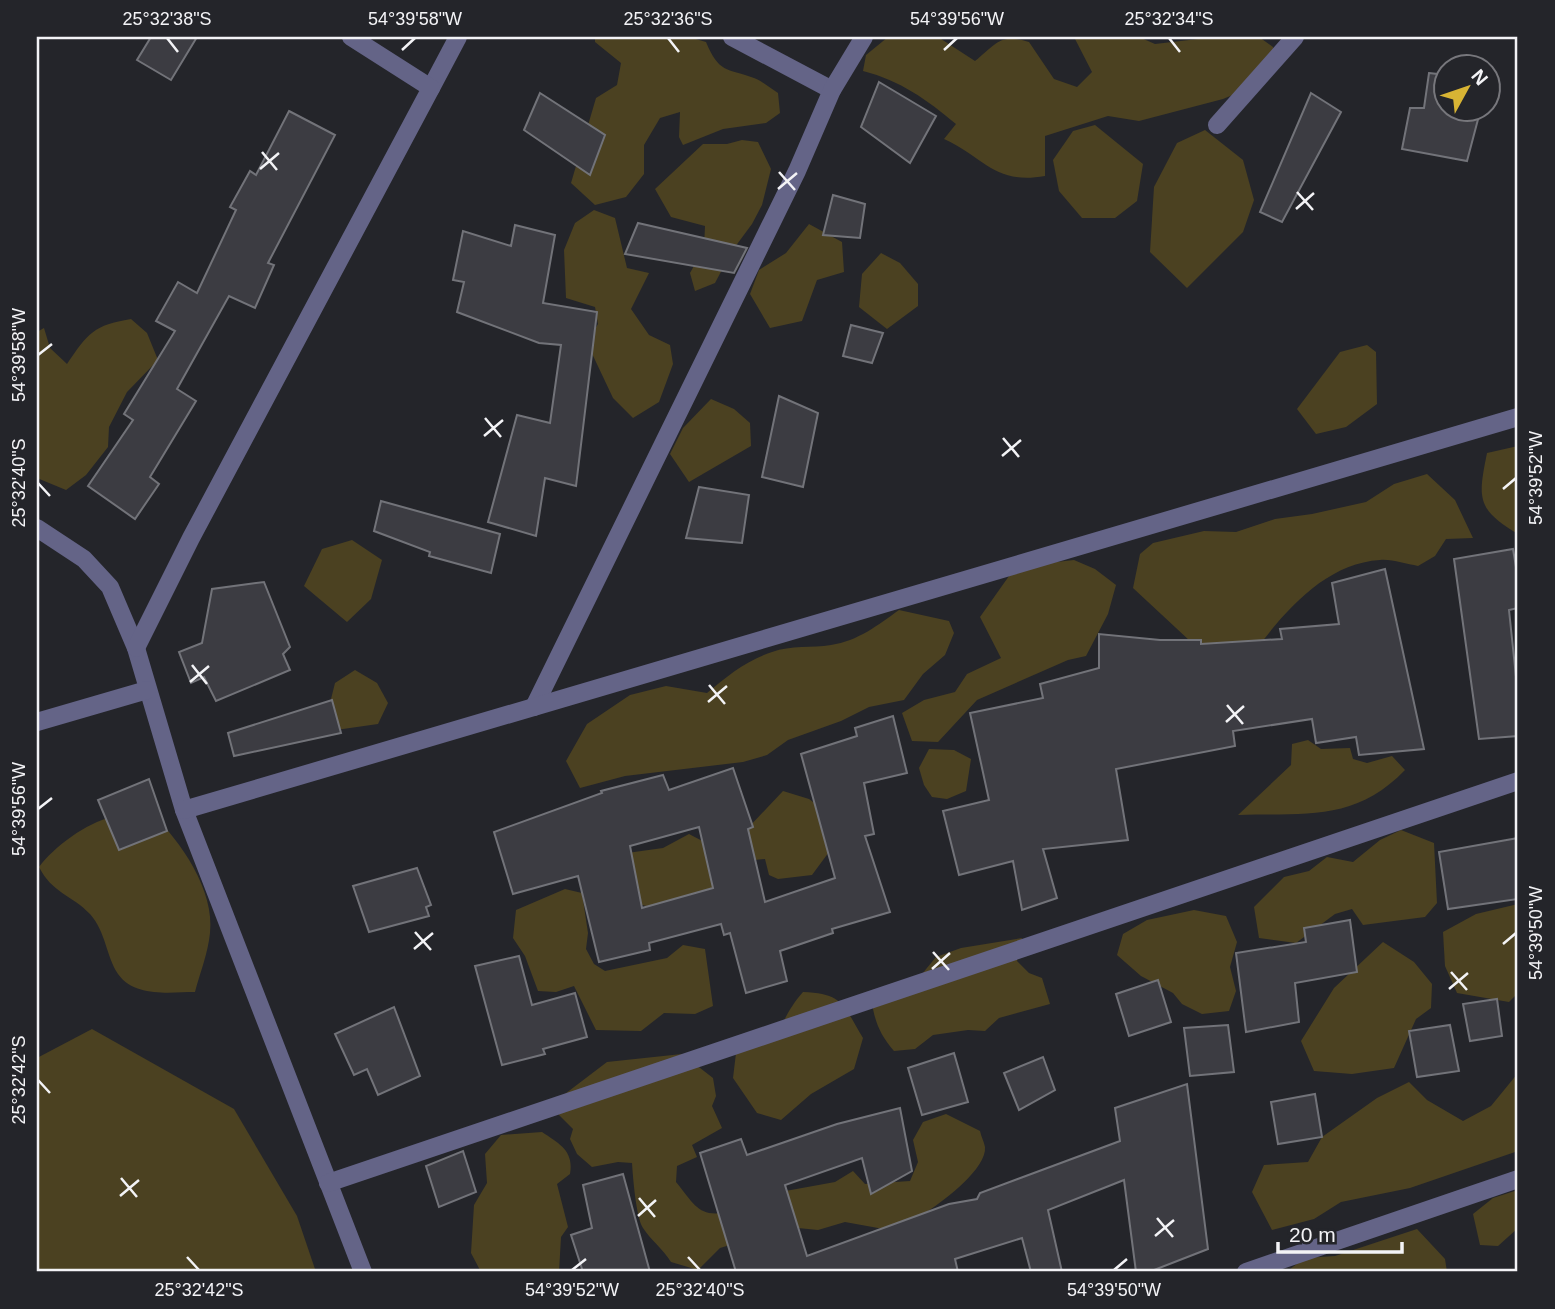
<svg xmlns="http://www.w3.org/2000/svg" width="1555" height="1309" font-family="Helvetica,sans-serif">
  <style>
    .green { fill: #4b4121 }
    .building { fill: #3c3c42; stroke: #727379; stroke-width: 2; fill-rule: evenodd }
    .lines { fill: none; stroke-linecap: round; stroke-linejoin: round }
    .minor { stroke: #646487; stroke-width: 18 }
    .ticks { fill: none; stroke: #f3f3f6; stroke-width: 2.5 }
    .neatline { fill: none; stroke: #f3f3f6; stroke-width: 2.5 }
    .ticks-label { font-size: 18px; text-anchor: middle; fill: #f3f3f6 }
  </style>
  <rect width="100%" height="100%" fill="#24252a"/>
  <g class="green">
    <path d="M595,37H689L706,42C719,73 726,68 754,78C762,81 770,88 778,93L780,113L766,123L723,129L683,145L679,137L680,112L660,118L644,145V174L626,197L595,205L571,183L596,98L617,85L621,63L595,42Z"/>
    <path d="M888,37H938L975,61C997,43 1000,33 1029,42L1054,79L1077,87L1092,72L1074,37H1139L1155,44L1215,37H1259L1273,47L1276,58L1264,82L1223,99L1139,121L1108,116L1045,136V176C995,185 985,158 944,139L956,124C926,99 901,81 863,71L866,55Z"/>
    <polygon points="1095,125 1143,164 1137,201 1115,218 1082,218 1059,191 1053,160 1073,131"/>
    <polygon points="1205,130 1243,160 1254,200 1243,232 1187,288 1150,252 1154,187 1177,143"/>
    <polygon points="742,140 758,142 771,169 762,205 752,224 732,251 715,283 695,291 690,273 704,248 705,226 671,217 655,189 703,144 727,144"/>
    <polygon points="594,210 615,218 627,268 649,273 631,309 649,335 670,345 673,364 659,402 633,418 613,398 587,343 598,324 595,307 566,298 564,250 575,223"/>
    <polygon points="809,224 842,242 844,272 817,280 802,321 770,328 750,294 759,270 786,253"/>
    <polygon points="881,253 900,263 918,284 918,306 887,329 859,307 862,274"/>
    <path d="M131,319L147,333L158,360L127,392L109,427L108,447L86,475L66,490L37,478V332L44,328L50,348L67,364C88,333 94,325 131,319Z"/>
    <polygon points="1367,345 1376,352 1377,404 1346,427 1316,434 1297,409 1340,352"/>
    <polygon points="711,399 734,409 750,423 751,446 689,482 670,454 683,428"/>
    <path d="M1518,446V534C1476,509 1478,498 1487,453Z"/>
    <path d="M1427,474L1455,500L1473,538L1446,539L1435,556L1418,566C1406,564 1392,559 1380,560C1314,564 1268,633 1233,681L1133,588L1140,554L1153,543L1204,531L1236,532L1275,519L1312,514L1366,502L1394,484Z"/>
    <polygon points="352,540 382,560 371,599 347,622 304,586 322,549"/>
    <polygon points="1074,560 1095,569 1116,585 1108,614 1086,656 1068,660 977,700 938,742 912,741 902,713 924,700 955,692 967,674 1001,658 980,617 1009,576 1039,564"/>
    <path d="M899,610L949,621L954,633L945,655L923,674L904,700L869,707L841,721L788,740L767,755L743,762L625,776L580,788L566,761L587,724L630,695L666,686L707,693C727,676 747,660 772,652C791,645 812,648 831,645C858,641 878,625 899,610Z"/>
    <polygon points="355,670 377,683 388,703 378,724 336,730 328,711 335,683"/>
    <path d="M1308,740L1321,749L1350,748L1353,759L1367,763L1392,756L1405,770C1355,822 1305,813 1238,815L1291,765L1292,744Z"/>
    <polygon points="929,749 954,750 971,759 966,791 947,799 932,797 924,785 919,768"/>
    <polygon points="783,791 809,799 832,816 829,852 812,875 778,879 769,875 765,859 735,862 706,898 646,906 600,893 627,853 663,848 689,834 710,845 748,828"/>
    <path d="M151,813C181,841 215,891 210,933C208,953 200,973 195,992C171,992 135,998 118,974C106,956 106,932 90,914C72,895 52,893 39,867C55,846 86,823 112,817C125,814 139,814 151,813Z"/>
    <polygon points="1401,830 1434,843 1437,903 1425,917 1363,925 1352,909 1335,914 1296,943 1259,938 1254,907 1284,877 1309,871 1327,857 1353,862 1380,840"/>
    <polygon points="565,889 582,893 588,933 586,949 594,964 605,971 667,958 683,945 705,949 713,1006 695,1014 664,1013 641,1031 596,1030 574,986 556,992 538,991 525,956 513,938 516,910"/>
    <polygon points="1518,904 1518,993 1509,1002 1457,993 1445,966 1443,932 1476,914"/>
    <polygon points="1194,910 1226,916 1237,942 1230,967 1236,991 1229,1011 1202,1014 1182,1004 1173,993 1141,976 1117,955 1123,934 1147,920"/>
    <path d="M1022,938L1017,961L1029,973L1042,978L1050,1004L999,1018L985,1031L968,1030L933,1035L915,1049L894,1051C881,1036 875,1023 872,1003L922,974L936,957L961,948Z"/>
    <polygon points="1383,942 1414,962 1432,984 1431,1008 1416,1019 1394,1068 1352,1074 1314,1071 1301,1041 1334,988"/>
    <path d="M803,992C844,993 844,1007 863,1038L854,1069L811,1094L781,1120L757,1113L733,1078L736,1053C789,1041 773,1026 803,992Z"/>
    <polygon points="92,1029 234,1109 297,1216 316,1272 37,1272 37,1058"/>
    <path d="M682,1054L713,1078L716,1096L712,1106L722,1128L692,1145L697,1157L677,1166L676,1182C697,1208 700,1220 736,1210L730,1245L720,1248L698,1270L671,1262C663,1249 650,1239 643,1228C636,1217 633,1178 632,1163L618,1162L592,1167L577,1154L570,1139L573,1129L555,1111L557,1100L607,1062Z"/>
    <polygon points="1518,1073 1518,1151 1410,1188 1341,1202 1314,1219 1272,1230 1252,1192 1264,1165 1308,1162 1322,1137 1377,1098 1409,1082 1427,1100 1463,1121 1491,1106"/>
    <path d="M946,1114L980,1131C981,1136 984,1142 985,1147C987,1168 945,1200 928,1211C916,1219 901,1221 889,1230L845,1222L818,1230L788,1227L769,1194L835,1182L853,1171L865,1184L910,1181L918,1162L913,1140L923,1122Z"/>
    <path d="M542,1132C560,1144 574,1151 570,1174L557,1184L568,1227L561,1237L559,1272H481L471,1253L474,1205L487,1183L485,1154L501,1135Z"/>
    <polygon points="1518,1190 1518,1228 1498,1246 1480,1245 1473,1214 1493,1198"/>
    <polygon points="1417,1229 1445,1259 1447,1272 1286,1272 1305,1258 1335,1256"/>
  </g>
  <g class="building">
    <polygon points="151,37 197,37 171,80 137,60"/>
    <polygon points="1429,73 1446,75 1446,108 1481,108 1467,161 1402,149 1410,108 1424,108"/>
    <polygon points="879,82 936,116 910,163 861,127"/>
    <polygon points="540,93 605,135 590,175 524,130"/>
    <polygon points="1311,93 1341,112 1282,222 1260,212"/>
    <polygon points="289,111 335,135 268,263 274,265 255,308 229,296 177,389 196,401 150,477 159,484 135,519 88,486 133,420 124,414 175,331 156,321 178,282 197,293 236,210 230,207 250,171 256,175"/>
    <polygon points="833,195 865,204 860,238 823,235"/>
    <polygon points="638,223 747,248 734,273 625,254"/>
    <polygon points="515,225 555,235 543,303 597,312 576,486 545,478 536,536 488,522 517,415 550,423 561,345 539,343 457,312 464,282 453,280 463,231 511,246"/>
    <polygon points="851,325 883,333 872,363 843,356"/>
    <polygon points="779,396 818,413 803,487 762,477"/>
    <polygon points="699,487 749,495 742,543 686,538"/>
    <polygon points="381,501 500,534 491,573 429,556 430,552 374,531"/>
    <polygon points="1513,549 1518,579 1518,608 1509,610 1518,696 1518,736 1479,739 1454,559"/>
    <polygon points="1385,569 1424,749 1359,755 1356,737 1316,743 1312,719 1233,731 1235,746 1116,769 1128,840 1043,849 1057,898 1022,910 1013,861 959,875 943,811 989,800 970,713 1043,698 1040,684 1099,668 1099,634 1160,640 1201,640 1201,644 1282,639 1280,629 1339,624 1332,583"/>
    <polygon points="264,582 290,647 283,654 290,670 216,701 204,677 191,683 179,652 202,643 212,589"/>
    <polygon points="332,700 341,733 234,756 228,733"/>
    <path d="M893,716L907,773L864,783L874,834L865,836L890,912L832,929L833,933L780,951L787,981L746,993L730,933L724,935L721,924L649,943L650,950L599,962L578,876L513,894L494,832L602,793L601,791L663,775L669,790L733,768L753,827L748,829L765,902L835,878L801,754L857,736L855,728ZM699,827L713,888L642,908L630,846Z"/>
    <polygon points="149,779 167,831 119,850 98,800"/>
    <polygon points="1518,838 1518,899 1448,909 1439,852"/>
    <polygon points="417,868 431,905 426,907 429,916 369,932 353,886"/>
    <polygon points="1350,920 1357,972 1295,983 1299,1022 1246,1032 1236,953 1306,942 1304,928"/>
    <polygon points="519,956 532,1005 575,993 587,1037 543,1049 545,1054 502,1065 475,966"/>
    <polygon points="1158,980 1171,1022 1129,1036 1116,994"/>
    <polygon points="1497,999 1502,1036 1470,1041 1463,1004"/>
    <polygon points="394,1007 420,1076 378,1095 367,1069 354,1075 335,1034"/>
    <polygon points="1228,1025 1234,1072 1190,1076 1184,1028"/>
    <polygon points="1450,1025 1459,1071 1417,1077 1409,1031"/>
    <polygon points="954,1053 968,1102 922,1115 908,1068"/>
    <polygon points="1043,1057 1055,1090 1019,1110 1004,1073"/>
    <polygon points="1187,1084 1208,1249 1149,1272 1136,1272 1124,1180 1048,1210 1062,1272 1031,1272 1022,1238 955,1259 958,1272 736,1272 700,1153 741,1139 747,1155 837,1124 900,1108 912,1171 871,1194 862,1158 785,1185 807,1256 949,1204 977,1199 980,1193 1120,1141 1115,1108"/>
    <polygon points="1315,1094 1322,1137 1278,1144 1271,1102"/>
    <polygon points="463,1151 476,1192 439,1207 426,1166"/>
    <polygon points="623,1174 650,1272 583,1272 571,1235 592,1228 583,1185"/>
  </g>
  <g class="lines">
    <g class="minor">
      <polyline points="732,37 832,90"/>
      <polyline points="431,88 458,37"/>
      <polyline points="1217,125 1295,37"/>
      <polyline points="37,528 84,559 110,587 136,648 184,810 363,1272"/>
      <polyline points="136,648 191,538 431,88 351,37"/>
      <polyline points="534,707 797,171 832,90 864,37"/>
      <polyline points="37,722 147,690"/>
      <polyline points="184,810 1518,417"/>
      <polyline points="328,1183 1518,781"/>
      <polyline points="1246,1272 1518,1179"/>
    </g>
  </g>
  <path class="ticks" d="M167,38L178,52M668,38L679,52M1169,38L1180,52M402,50L415,38M944,50L957,38M262,152L277,170M260,169L279,153M779,172L795,190M778,189L797,173M1297,192L1313,210M1296,209L1314,193M38,355L52,344M485,418L501,437M484,436L503,420M1003,438L1019,457M1002,456L1021,440M38,483L50,496M1503,489L1516,478M192,665L207,684M190,682L209,666M709,685L725,704M708,702L727,686M1227,705L1243,724M1226,722L1244,706M38,809L52,798M415,932L431,950M1503,944L1516,933M414,949L433,933M933,952L949,970M932,969L950,953M1451,972L1467,990M1449,989L1468,973M38,1080L50,1093M121,1178L137,1197M120,1196L139,1180M639,1198L655,1217M638,1216L656,1200M1157,1218L1173,1237M1155,1236L1174,1220M187,1257L199,1270M688,1257L700,1270M572,1270L586,1259M1114,1270L1127,1259"/>
  <rect width="1555" height="1309" fill="none" stroke="#24252a" stroke-width="77"/>
  <g transform="translate(1467 88) rotate(50)"><circle r="33" fill="#24252a" stroke="#77777c" stroke-width="2"/>
  <path d="M0-5L12 26L0 18L-12 26Z" fill="#d8b434"/>
  <text y="-10" font-size="19" font-weight="bold" text-anchor="middle" fill="#f3f3f6">N</text>
  </g>
  <path d="M1278 1242v10h124v-10" fill="none" stroke="#f3f3f6" stroke-width="3.5"/>
  <text x="1289" y="1242" font-size="21" fill="#f3f3f6" stroke="#24252a" stroke-width="5" paint-order="stroke">20 m</text>
  <rect x="38" y="38" width="1478" height="1232" class="neatline"/>
  <g class="ticks-label">
    <text x="167" y="25">25°32'38"S</text>
    <text x="415" y="25">54°39'58"W</text>
    <text x="668" y="25">25°32'36"S</text>
    <text x="957" y="25">54°39'56"W</text>
    <text x="1169" y="25">25°32'34"S</text>
    <text transform="translate(19 355) rotate(-90)" y="6">54°39'58"W</text>
    <text transform="translate(1536 478) rotate(-90)" y="6">54°39'52"W</text>
    <text transform="translate(19 483) rotate(-90)" y="6">25°32'40"S</text>
    <text transform="translate(19 809) rotate(-90)" y="6">54°39'56"W</text>
    <text transform="translate(1536 933) rotate(-90)" y="6">54°39'50"W</text>
    <text transform="translate(19 1080) rotate(-90)" y="6">25°32'42"S</text>
    <text x="199" y="1296">25°32'42"S</text>
    <text x="572" y="1296">54°39'52"W</text>
    <text x="700" y="1296">25°32'40"S</text>
    <text x="1114" y="1296">54°39'50"W</text>
  </g>
</svg>
